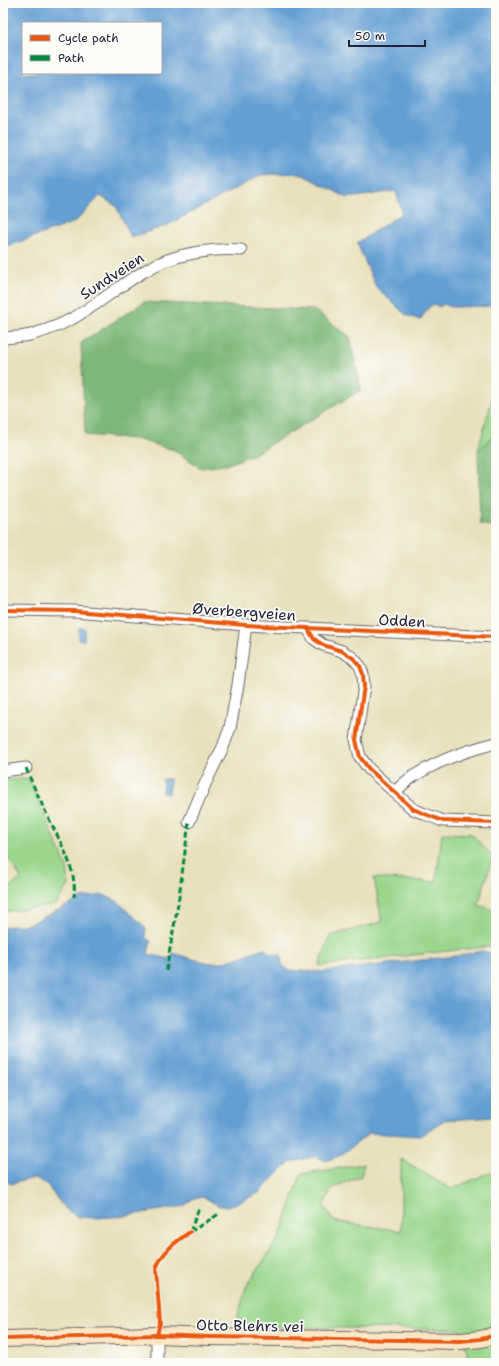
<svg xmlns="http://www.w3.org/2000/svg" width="499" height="1366" font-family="'Shantell Sans',sans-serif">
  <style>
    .green { fill: #9ad78c; stroke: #5e7c64 }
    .forest { fill: #7bb878; stroke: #4e6d5a }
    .water { fill: #639fd3; stroke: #426087; fill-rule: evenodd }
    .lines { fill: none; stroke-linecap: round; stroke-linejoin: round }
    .street-casing { stroke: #676468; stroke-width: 13 }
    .secondary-casing { stroke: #676468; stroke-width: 18 }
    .street { stroke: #fff; stroke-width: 11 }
    .secondary { stroke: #fbe6c4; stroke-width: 16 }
    .quiet { stroke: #00873e; stroke-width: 3; stroke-dasharray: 6 3; stroke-linecap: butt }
    .cycleway-casing { stroke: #fdfcf7; stroke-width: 6 }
    .cycleway { stroke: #e8590c; stroke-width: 4 }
    .labels { text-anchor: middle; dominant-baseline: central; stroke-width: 3.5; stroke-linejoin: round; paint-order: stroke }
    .street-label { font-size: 15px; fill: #22223b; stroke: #fdfcf7 }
  </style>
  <rect width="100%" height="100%" fill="#fdfcf7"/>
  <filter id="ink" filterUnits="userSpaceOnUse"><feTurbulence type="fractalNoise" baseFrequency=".025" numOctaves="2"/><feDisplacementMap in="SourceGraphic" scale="8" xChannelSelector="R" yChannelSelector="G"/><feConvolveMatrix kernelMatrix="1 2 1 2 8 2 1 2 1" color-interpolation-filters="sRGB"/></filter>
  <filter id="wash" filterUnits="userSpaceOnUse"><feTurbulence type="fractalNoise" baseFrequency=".012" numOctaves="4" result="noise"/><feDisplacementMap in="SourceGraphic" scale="16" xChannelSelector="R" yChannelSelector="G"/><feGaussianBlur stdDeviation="0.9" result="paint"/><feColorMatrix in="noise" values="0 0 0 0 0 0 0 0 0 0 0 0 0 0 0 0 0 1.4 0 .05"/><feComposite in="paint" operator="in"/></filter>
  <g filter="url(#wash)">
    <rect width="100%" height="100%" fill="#e8e0bc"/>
    <g class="green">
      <polygon points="496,384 496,432 478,450"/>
      <polygon points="29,779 67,867 69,885 56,905 3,912 3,887 10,888 21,878 3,850 3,780"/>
      <polygon points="442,833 472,834 493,857 478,905 496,911 496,946 456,950 319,966 330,936 382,922 374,878 436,882"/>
      <polygon points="401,1159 451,1189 496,1170 496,1363 467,1363 467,1351 459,1329 235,1327 246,1287 280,1236 301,1174 364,1164 361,1176 332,1188 324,1205 333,1221 401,1231"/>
    </g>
    <g class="forest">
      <polygon points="144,302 314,310 350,337 361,390 256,453 226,465 201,468 174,450 136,439 85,435 81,343"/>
      <polygon points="496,432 496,527 480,524 478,450"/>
    </g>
    <g class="water">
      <path d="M3,3H496V306L451,307L444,304L439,307L434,304L429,307L420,320L406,315L376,287L357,243L402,213L396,191L348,198L299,173L261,175L166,226L131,237L116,206L100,196L75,222L11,245L3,246ZM23,23H161V73H23Z"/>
      <polygon points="79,628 85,628 84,640 78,640"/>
      <polygon points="163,779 170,779 169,794 162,793"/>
      <path d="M104,895L117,901L146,928L145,937L151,941L148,954L170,959L173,953C183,956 204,963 213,963C230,963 250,952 265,948L268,953L281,955L282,965L289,970L321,972L456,956L481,951L496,954V1117L444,1120L420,1136L370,1133L341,1155L326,1161L315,1156L289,1163L259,1193L228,1207L217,1205L204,1197L192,1199L185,1206L125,1216L98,1218L79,1217L66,1210L45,1183L34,1178L11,1184L3,1178V927L29,924L69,905L81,898Z"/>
    </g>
  </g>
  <g filter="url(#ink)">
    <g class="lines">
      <defs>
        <g id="street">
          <path d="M3,338C12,337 21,337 30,335C50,330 72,320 88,309C111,294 135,274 160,263C183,253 216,248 241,250"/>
          <polyline points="3,610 74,611 246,625 496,637"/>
          <polyline points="308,629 314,639 323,645 342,651 353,658 360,666 363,674 364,686 356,740 360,757 369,769 413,809 425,814 443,821 496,823"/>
          <polyline points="3,771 26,768"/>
          <path d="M395,792C401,786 407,780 414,776C439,760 468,750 496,743"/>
          <polyline points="189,822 206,782 223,747 230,728 238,685 246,625"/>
          <polyline points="157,1335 157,1363"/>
        </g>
        <polyline id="secondary" points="3,1339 157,1335 210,1337 461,1341 481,1339 496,1335"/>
      </defs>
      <use href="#street" class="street-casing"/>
      <use href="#secondary" class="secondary-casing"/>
      <use href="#street" class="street"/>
      <use href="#secondary" class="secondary"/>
      <g class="quiet">
        <path d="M26,768C33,786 41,802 49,819C61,844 77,869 74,897"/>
        <polyline points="166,971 178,904 189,822"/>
        <polyline points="190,1232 219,1214"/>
        <polyline points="190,1232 199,1208"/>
      </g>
      <defs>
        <g id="cycleway">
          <polyline points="3,610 74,611 246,625 496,637"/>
          <polyline points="308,629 314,639 323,645 342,651 353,658 360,666 363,674 364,686 356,740 360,757 369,769 413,809 425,814 443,821 496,823"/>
          <path d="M157,1335L160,1323L156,1269C162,1252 175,1242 190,1232"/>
          <polyline points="3,1339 157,1335 210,1337 461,1341 481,1339 496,1335"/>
        </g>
      </defs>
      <use href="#cycleway" class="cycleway-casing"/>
      <use href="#cycleway" class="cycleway"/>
    </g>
  </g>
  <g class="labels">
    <g class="street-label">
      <text transform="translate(112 276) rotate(-33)">Sundveien</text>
      <text transform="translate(244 612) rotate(4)">Øverbergveien</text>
      <text transform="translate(402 621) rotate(3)">Odden</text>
      <text transform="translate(250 1326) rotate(1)">Otto Blehrs vei</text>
    </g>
  </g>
  <rect width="499" height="1366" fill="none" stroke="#fdfcf7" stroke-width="16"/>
  <rect x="22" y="22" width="140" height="52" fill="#fdfcf7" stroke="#a5a5ac"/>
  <rect x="30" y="35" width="20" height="6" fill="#e8590c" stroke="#a5a5ac"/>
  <text x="58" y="42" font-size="12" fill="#22223b">Cycle path</text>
  <rect x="30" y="55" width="20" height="6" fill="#00873e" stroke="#a5a5ac"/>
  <text x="58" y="62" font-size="12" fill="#22223b">Path</text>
  <path d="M349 40v6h76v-6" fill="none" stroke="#22223b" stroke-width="2"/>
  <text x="355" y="40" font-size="12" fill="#22223b" stroke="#fdfcf7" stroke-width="3" paint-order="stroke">50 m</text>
</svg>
